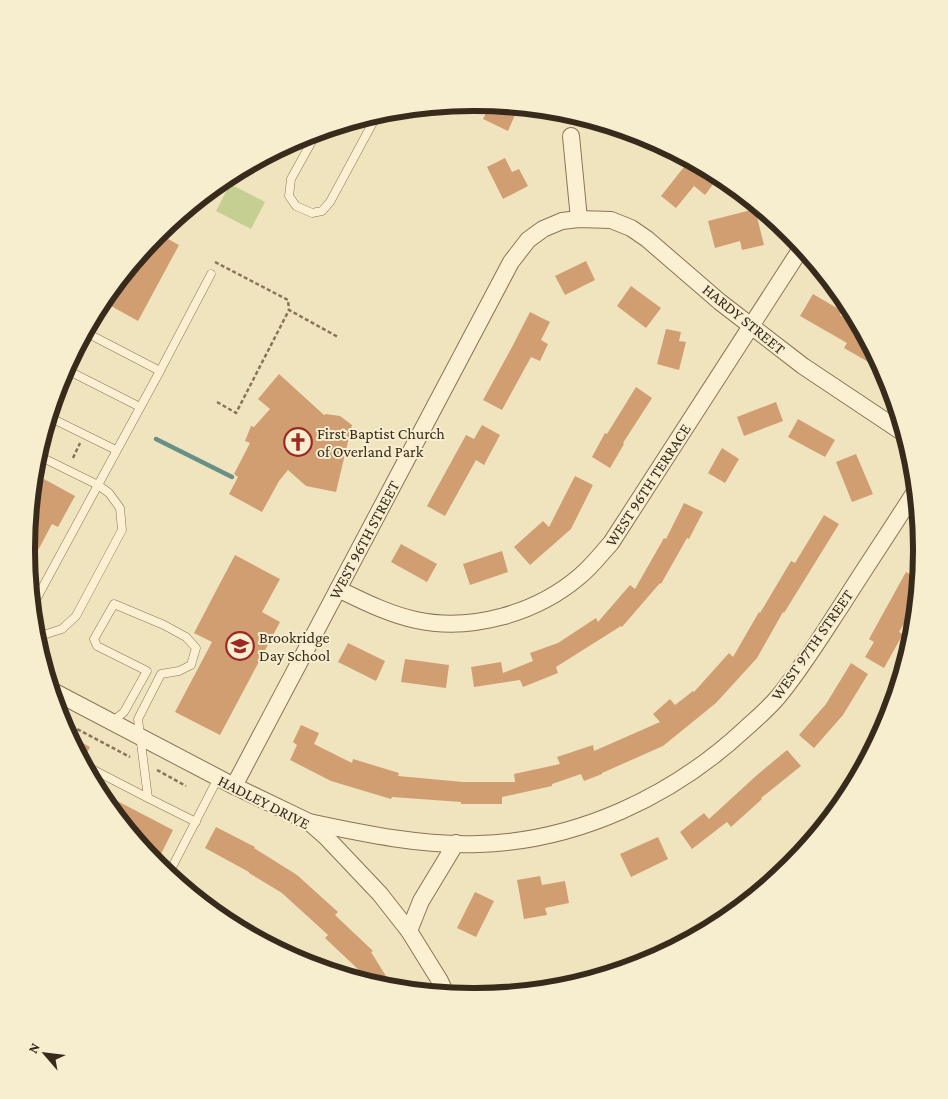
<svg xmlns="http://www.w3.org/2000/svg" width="948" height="1099" font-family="'Crimson Pro',serif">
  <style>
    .green { fill: #c5cf92 }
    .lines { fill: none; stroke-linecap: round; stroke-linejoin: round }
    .stream { stroke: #699088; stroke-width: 4.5 }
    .building { fill: #d19e72 }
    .service-casing { stroke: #8a7456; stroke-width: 9 }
    .minor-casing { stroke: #8a7456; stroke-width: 18 }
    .path { stroke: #8a7456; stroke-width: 2.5; stroke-dasharray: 4 2.5; stroke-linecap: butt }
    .service { stroke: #fbf0d2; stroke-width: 8 }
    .minor { stroke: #fbf0d2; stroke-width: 16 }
    .labels { text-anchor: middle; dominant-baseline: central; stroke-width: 4; stroke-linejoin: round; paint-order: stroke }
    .street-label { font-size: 16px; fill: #382b1c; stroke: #f7edcf }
    .poi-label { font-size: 16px; fill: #382b1c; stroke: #f7edcf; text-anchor: start }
    .rim { fill: none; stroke: #382b1c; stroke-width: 6 }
  </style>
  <rect width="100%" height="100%" fill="#f0e4bf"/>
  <polygon class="green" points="230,184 265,202 251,229 216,211"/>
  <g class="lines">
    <polyline class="stream" points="156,439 232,477"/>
  </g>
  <g class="building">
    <polygon points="491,103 510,105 507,111 515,115 508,131 483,119"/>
    <polygon points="505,158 512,172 519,169 528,186 503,199 487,167"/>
    <polygon points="688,162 714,183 705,195 694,186 676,208 661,196"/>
    <polygon points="755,209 764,245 742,250 740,241 715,248 708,221"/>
    <polygon points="157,233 179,245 138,321 102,301"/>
    <polygon points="586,261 595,280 565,295 555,276"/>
    <polygon points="631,286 661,308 646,328 617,306"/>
    <polygon points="813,294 842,311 840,315 850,320 847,324 864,334 884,371 844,348 847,343 800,316"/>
    <polygon points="530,312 550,322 541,340 548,344 540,361 531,357 502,410 483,400 512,347"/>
    <polygon points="666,329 681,332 679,341 686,342 679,370 657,364"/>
    <polygon points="279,374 324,415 326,414 340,416 352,425 336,492 306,486 288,470 279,481 262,512 229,494 238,477 234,474 250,443 245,441 251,426 254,427 270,409 258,399"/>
    <polygon points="636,387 652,398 623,443 624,444 610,468 592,457 605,433 607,434"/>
    <polygon points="776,402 783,421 744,436 737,417"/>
    <polygon points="798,419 835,440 825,457 788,437"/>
    <polygon points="482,425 500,435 484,465 476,460 445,516 427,506 466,435 474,439"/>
    <polygon points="722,448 739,459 725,483 708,473"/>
    <polygon points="856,454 873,494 852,502 836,462"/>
    <polygon points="575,476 593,485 571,529 530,565 514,547 543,521 549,527"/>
    <polygon points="44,479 75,496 58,527 52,524 28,569 26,549 33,481 41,485"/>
    <polygon points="684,503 703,512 689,539 687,538 661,584 660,583 622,627 621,626 556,667 558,673 523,687 520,680 474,687 471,667 501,662 503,673 533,661 530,653 558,643 596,618 598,622 630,585 635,589 664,538 666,539"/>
    <polygon points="824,515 839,524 784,613 783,612 757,658 716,703 663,746 602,773 602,774 584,781 581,774 552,784 552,786 502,797 502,804 461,804 461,802 392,797 391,799 331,781 290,760 297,745 293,742 301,725 319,733 314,744 352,763 353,759 399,773 398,776 463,782 515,782 514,774 560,764 557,757 593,745 594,751 660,722 653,714 670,699 675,705 693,691 694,692 729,653 733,657 759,612 760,613 791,561 795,563"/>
    <polygon points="401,544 437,564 427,582 391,562"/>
    <polygon points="502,551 508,572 470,585 463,564"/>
    <polygon points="235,555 280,579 262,612 280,622 220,735 175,712 212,642 194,633 217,589"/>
    <polygon points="906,572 919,579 917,601 899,632 903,634 884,668 865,657 874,642 869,639"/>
    <polygon points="348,643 385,661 376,681 338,662"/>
    <polygon points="405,659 449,665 446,688 401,682"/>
    <polygon points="851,663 868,674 843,715 814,748 799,735 826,704"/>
    <polygon points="68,735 90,747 82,762 76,751"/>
    <polygon points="787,750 801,766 761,798 762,799 731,827 727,822 692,849 680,832 704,813 709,819 757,775"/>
    <polygon points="98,791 173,830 156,864 102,798"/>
    <polygon points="216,827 255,847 254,848 297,875 338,912 335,915 373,951 371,952 394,989 386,989 351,978 361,972 325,938 328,935 282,893 249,873 249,872 205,848"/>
    <polygon points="658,837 668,859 631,877 620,854"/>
    <polygon points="540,876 542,885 565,881 569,903 545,908 547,915 524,919 517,880"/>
    <polygon points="475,892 494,901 476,937 457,928"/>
  </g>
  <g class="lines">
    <defs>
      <g id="service">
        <polyline points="317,132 291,179 289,196 296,206 312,213 322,211 330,202 378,113"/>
        <polyline points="85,332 160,371 211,274"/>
        <polyline points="64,372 73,373 140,407"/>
        <polyline points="49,415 51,418 116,450"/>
        <polyline points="37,455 98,485 160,371"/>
        <polyline points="32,607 98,485 109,493 120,508 122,530 76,616 62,629 40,636 37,642"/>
        <polyline points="34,628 40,636"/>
        <polyline points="86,766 148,798 138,719 161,674 179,671 191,665 196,648 186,637 164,625 114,604 94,639 97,646 147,671 124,712 112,722"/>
        <polyline points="148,798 196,822"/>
        <polyline points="168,875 218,778"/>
      </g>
      <g id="minor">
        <polyline points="571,136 579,219"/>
        <path d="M338,589C363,601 388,614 416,620C472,632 537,613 580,576C592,566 601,554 611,543L802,247"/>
        <polyline points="51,690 234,786 309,822 326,837 380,894 409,931 440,981 446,994"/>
        <polyline points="234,786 511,262 528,240 543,229 562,221 579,219 611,220 631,228 647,239 720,302 803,366 905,434"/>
        <path d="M309,822C365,834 422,846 479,844C578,841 673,796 745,729C756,719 768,709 778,697C802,668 822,635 843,603C867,565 892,528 916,490"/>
        <polyline points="409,931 421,901 456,843"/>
      </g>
    </defs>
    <use href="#service" class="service-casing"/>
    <use href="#minor" class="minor-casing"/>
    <g class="path">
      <polyline points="215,262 288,300 289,310"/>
      <polyline points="217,402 236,413 289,310 338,337"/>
      <polyline points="73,458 80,443"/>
      <polyline points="60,720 130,757"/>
      <polyline points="157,770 186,786"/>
    </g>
    <use href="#service" class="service"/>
    <use href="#minor" class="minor"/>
  </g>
  <defs>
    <symbol id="church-ring" viewBox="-11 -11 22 22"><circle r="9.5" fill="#f7edcf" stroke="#9c2723" stroke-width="1.5"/><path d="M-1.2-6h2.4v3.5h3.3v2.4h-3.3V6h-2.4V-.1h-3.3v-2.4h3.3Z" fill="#9c2723"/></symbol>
    <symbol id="school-ring" viewBox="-11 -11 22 22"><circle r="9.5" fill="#f7edcf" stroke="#9c2723" stroke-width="1.5"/><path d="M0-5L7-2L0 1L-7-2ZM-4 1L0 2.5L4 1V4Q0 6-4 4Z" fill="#9c2723"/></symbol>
  </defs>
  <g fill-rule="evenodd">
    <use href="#church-ring" x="282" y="426" width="32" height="32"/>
    <use href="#school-ring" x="224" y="630" width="32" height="32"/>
  </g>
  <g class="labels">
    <g class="street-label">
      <text transform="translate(744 319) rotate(39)">HARDY STREET</text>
      <text transform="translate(648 485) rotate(-57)">WEST 96TH TERRACE</text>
      <text transform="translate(364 540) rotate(-62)">WEST 96TH STREET</text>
      <text transform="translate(812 645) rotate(-55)">WEST 97TH STREET</text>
      <text transform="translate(264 802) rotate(27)">HADLEY DRIVE</text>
    </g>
    <g class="poi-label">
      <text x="317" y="433">First Baptist Church<tspan x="317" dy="18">of Overland Park</tspan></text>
      <text x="259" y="637">Brookridge<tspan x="259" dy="18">Day School</tspan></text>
    </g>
  </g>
  <path d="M0 0H948V1099H0ZM473 111H475A438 438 0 0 1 913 549V550A438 438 0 0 1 475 988H473A438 438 0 0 1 35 550V549A438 438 0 0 1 473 111Z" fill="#f7edcf" fill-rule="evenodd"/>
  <path class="rim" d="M473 111H475A438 438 0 0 1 913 549V550A438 438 0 0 1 475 988H473A438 438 0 0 1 35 550V549A438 438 0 0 1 473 111Z"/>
  <g transform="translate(45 1054) rotate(298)" stroke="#f7edcf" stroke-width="4" paint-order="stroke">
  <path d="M0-4L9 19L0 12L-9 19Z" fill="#382b1c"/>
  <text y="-8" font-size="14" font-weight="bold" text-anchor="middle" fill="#382b1c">N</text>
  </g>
</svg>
